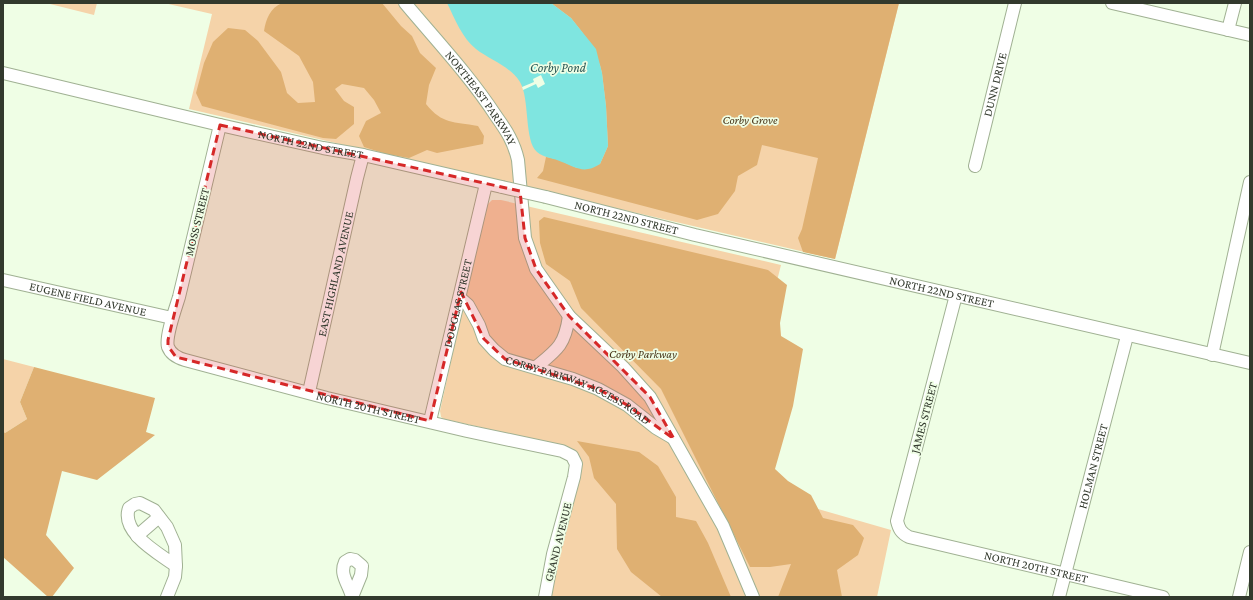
<svg xmlns="http://www.w3.org/2000/svg" width="1253" height="600" font-family="'Crimson Pro',serif">
  <style>
    .green { fill: #f5d3a9 }
    .forest { fill: #dfb072 }
    .water { fill: #7fe5e0 }
    .pier { fill: #effee5 }
    .lines { fill: none; stroke-linecap: round; stroke-linejoin: round }
    .minor-casing { stroke: #a0b193; stroke-width: 14 }
    .minor { stroke: #fff; stroke-width: 12 }
    .minor-bridge-casing { stroke: #a0b193; stroke-width: 14; stroke-linecap: butt }
    .minor-bridge { stroke: #fff; stroke-width: 12 }
    .marked { fill: #d62828; fill-opacity: 0.2; stroke: #d62828; stroke-width: 3; stroke-dasharray: 8 5; stroke-linejoin: round }
    .labels { text-anchor: middle; dominant-baseline: central; stroke-width: 3.5; stroke-linejoin: round; paint-order: stroke }
    .street-label { font-size: 12px; fill: #32392d; stroke: #effee5 }
    .park-label { font-size: 12px; font-style: italic; fill: #483418; stroke: #effee5 }
    .water-label { font-size: 13px; font-style: italic; fill: #2a5755; stroke: #effee5 }
  </style>
  <rect width="100%" height="100%" fill="#effee5"/>
  <g class="green">
    <polygon points="46,3 97,3 94,15"/>
    <polygon points="164,3 899,3 835,259 189,109 212,14"/>
    <path d="M492,200H501L781,265L761,344L759,492L891,530L877,597H550L560,547L581,472C581,457 578,452 565,446L444,419L441,417L440,411L456,338L486,211L488,204Z"/>
    <polygon points="3,359 34,367 20,402 27,419 5,433 3,431"/>
  </g>
  <g class="forest">
    <path d="M282,3H382L401,26L412,36L420,53L436,68L429,85L426,104C443,125 453,121 478,126L484,136L483,144L437,153L427,150L409,158L386,154L364,147L359,136L366,121L381,113L374,100L364,88L342,84L335,89L344,101L354,107V124L336,139L323,138L202,106L196,93L204,63L213,42L228,28L245,30L258,41L281,72L287,93L298,103L315,102L313,82L299,56L264,31C266,19 270,8 282,3Z"/>
    <polygon points="551,3 899,3 835,259 803,252 798,238 802,229 818,158 762,145 757,165 738,176 735,191 718,214 697,220 537,178 543,171 546,157 557,159 577,168 600,164 608,146 606,106 602,73 600,65 582,32 571,18"/>
    <polygon points="544,217 768,270 787,285 780,323 781,336 803,349 793,406 775,469 788,481 811,495 823,518 853,525 864,538 858,555 837,570 842,597 778,597 791,564 770,567 750,567 661,389 581,308 570,281 546,264 540,243 539,221"/>
    <polygon points="34,367 155,398 146,432 155,435 97,480 62,471 46,535 74,568 52,597 48,597 3,557 3,431 5,433 27,419 20,402"/>
    <polygon points="577,441 639,452 658,466 676,497 676,517 696,521 708,543 731,597 662,597 631,572 617,549 616,504 594,478 589,457"/>
  </g>
  <path class="water" d="M447,3H551L571,18L596,49L602,73L606,106L608,146L600,164C596,166 592,169 588,169C580,171 570,165 562,162C554,158 544,158 537,152C524,141 530,99 520,82C510,66 490,60 476,49C462,38 455,19 447,3Z"/>
  <polygon class="pier" points="541,75 545,84 538,88 536,84 523,90 522,87 534,82 533,79"/>
  <g class="lines">
    <defs>
      <g id="minor">
        <path id="s1" d="M405,3C436,40 470,76 496,116C506,130 514,142 518,160L525,238L536,269L569,316L623,367L650,397L723,526L753,597"/>
        <polyline points="1112,3 1250,35"/>
        <polyline points="1228,30 1235,3"/>
        <path id="s2" d="M3,73L220,125L323,148L363,155L502,187"/>
        <path id="s3" d="M220,125L179,297C176,307 165,337 168,347C171,355 178,358 185,360L327,398L467,431L562,451L572,456L576,464L574,477L553,554L545,597"/>
        <path id="s4" d="M975,166L1015,3"/>
        <path id="s5" d="M546,197L695,235L1250,363"/>
        <path id="s6" d="M3,280L172,318"/>
        <path id="s7" d="M956,295L897,521C899,529 901,533 909,537L1163,597"/>
        <path id="s8" d="M460,298L468,305L479,325L484,339L494,350L505,359L573,379L598,389L627,405L656,428L673,438"/>
        <polyline points="1212,355 1250,182"/>
        <path d="M536,367C557,350 565,345 569,316"/>
        <path id="s9" d="M309,392L357,178L363,155"/>
        <path id="s10" d="M430,421L486,184"/>
        <path d="M140,503L154,510L167,527L175,545L176,566C160,554 120,533 129,508L135,504Z"/>
        <polyline points="137,536 159,517"/>
        <path d="M350,559L355,560L362,566L361,575L352,597C349,584 339,575 345,562Z"/>
        <polyline points="167,597 175,577 176,566"/>
        <path id="s11" d="M1059,597L1127,336"/>
        <polyline points="1239,597 1250,552"/>
      </g>
    </defs>
    <use href="#minor" class="minor-casing"/>
    <use href="#minor" class="minor"/>
    <defs>
      <polyline id="minor-bridge" points="502,187 546,197"/>
    </defs>
    <use href="#minor-bridge" class="minor-bridge-casing"/>
    <use href="#minor-bridge" class="minor-bridge"/>
  </g>
  <path class="marked" d="M220,125L520,191L525,238L536,269L569,316L650,397L674,439L627,405L598,389L505,359L484,339L461,292L430,421L176,357L168,346V340Z"/>
  <g class="labels">
    <g class="street-label">
      <text stroke="none"><textPath href="#s4" startOffset="84">DUNN DRIVE</textPath></text>
      <text stroke="none"><textPath href="#s1" startOffset="122">NORTHEAST PARKWAY</textPath></text>
      <text stroke="none"><textPath href="#s2" startOffset="316">NORTH 22ND STREET</textPath></text>
      <text stroke="none"><textPath href="#s5" startOffset="83">NORTH 22ND STREET</textPath></text>
      <text transform="translate(197 222) rotate(-76)">MOSS STREET</text>
      <text stroke="none"><textPath href="#s9" startOffset="121">EAST HIGHLAND AVENUE</textPath></text>
      <text stroke="none"><textPath href="#s5" startOffset="407">NORTH 22ND STREET</textPath></text>
      <text stroke="none"><textPath href="#s6" startOffset="87">EUGENE FIELD AVENUE</textPath></text>
      <text stroke="none"><textPath href="#s10" startOffset="121">DOUGLAS STREET</textPath></text>
      <text stroke="none"><textPath href="#s8" startOffset="157">CORBY PARKWAY ACCESS ROAD</textPath></text>
      <text stroke="none"><textPath href="#s3" startOffset="440">NORTH 20TH STREET</textPath></text>
      <text transform="translate(924 418) rotate(-75)">JAMES STREET</text>
      <text stroke="none"><textPath href="#s11" startOffset="135">HOLMAN STREET</textPath></text>
      <text transform="translate(558 542) rotate(-76)">GRAND AVENUE</text>
      <text stroke="none"><textPath href="#s7" startOffset="385">NORTH 20TH STREET</textPath></text>
    </g>
    <g class="park-label">
      <text x="750" y="120">Corby Grove</text>
      <text x="643" y="354">Corby Parkway</text>
    </g>
    <g class="water-label">
      <text x="558" y="67">Corby Pond</text>
    </g>
  </g>
  <rect width="1253" height="600" fill="none" stroke="#32392d" stroke-width="8"/>
</svg>
